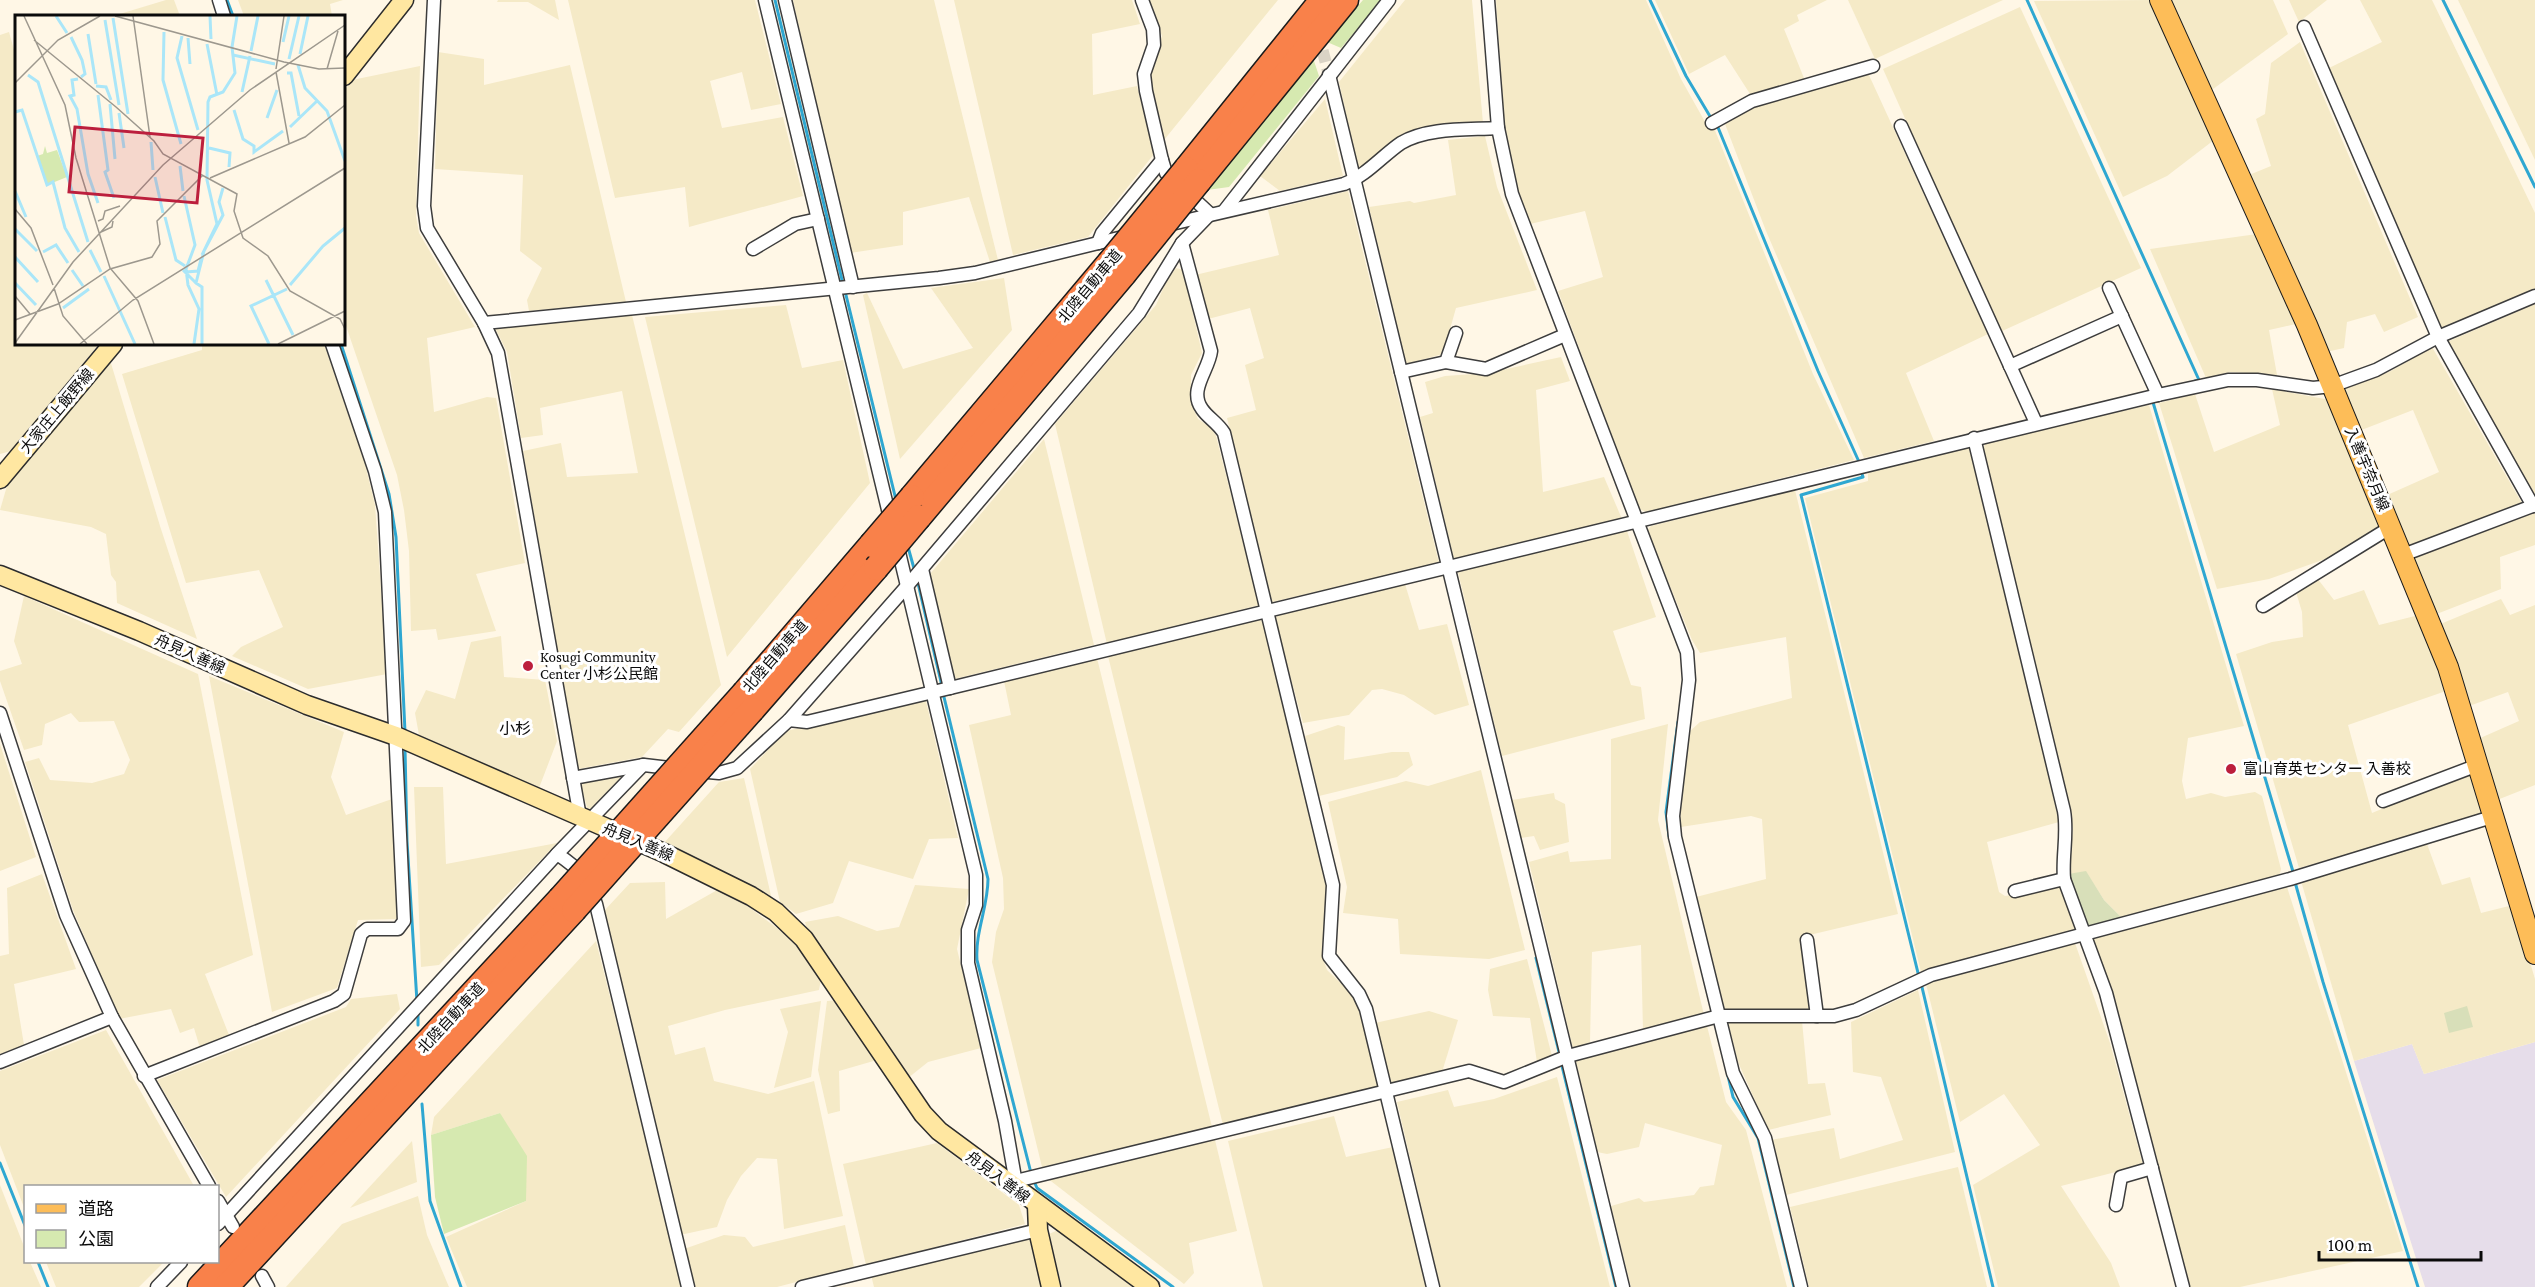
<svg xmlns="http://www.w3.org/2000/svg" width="2535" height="1287" font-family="'Crimson Pro','Noto Sans JP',serif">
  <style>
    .industrial { fill: #e6ddea }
    .farmland { fill: #f5eac7 }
    .green { fill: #d6e9b0 }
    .cemetery { fill: #d8dfb9 }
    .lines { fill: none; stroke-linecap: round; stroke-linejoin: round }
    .stream { stroke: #2fa7d1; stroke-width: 3 }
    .street-tunnel { stroke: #dad3c5; stroke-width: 12; stroke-dasharray: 12 6; stroke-linecap: butt }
    .street-casing { stroke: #3d3d3d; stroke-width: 15 }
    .secondary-casing { stroke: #2c2c2c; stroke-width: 21 }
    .primary-casing { stroke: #1b1b1b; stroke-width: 22 }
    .highway-casing { stroke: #1b1b1b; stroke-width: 27 }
    .street { stroke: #fff; stroke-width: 12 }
    .secondary { stroke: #ffe7a1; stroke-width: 18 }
    .primary { stroke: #fdbd58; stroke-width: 20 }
    .highway { stroke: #f9814a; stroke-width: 24 }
    .highway-bridge-casing { stroke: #1b1b1b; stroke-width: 27; stroke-linecap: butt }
    .highway-bridge { stroke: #f9814a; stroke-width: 24 }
    .poi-dot { fill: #bc1f3d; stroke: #fff; stroke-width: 2 }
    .labels { text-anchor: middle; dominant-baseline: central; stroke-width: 6; stroke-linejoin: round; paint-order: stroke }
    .street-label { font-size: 15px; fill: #0a0a0a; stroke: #fff }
    .poi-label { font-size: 15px; fill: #0a0a0a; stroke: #fff; text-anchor: start }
    .neighbourhood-label { font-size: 16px; fill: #0a0a0a; stroke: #fff }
    .inset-river { fill: none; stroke: #aae6f8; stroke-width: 3 }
    .inset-road { fill: none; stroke: #9d988e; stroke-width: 1.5 }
    .view { fill: #bc1f3d; fill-opacity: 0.15; stroke: #bc1f3d; stroke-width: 3 }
    .inset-edge { fill: none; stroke: #0a0a0a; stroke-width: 3 }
  </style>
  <rect width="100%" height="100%" fill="#fff7e6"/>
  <polygon class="industrial" points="2535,1042 2535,1287 2425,1287 2354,1061 2412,1044 2424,1074"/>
  <g class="farmland">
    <polygon points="166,0 174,0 180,16 113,16"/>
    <polygon points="238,0 343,0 330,4 332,16 244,16"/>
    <polygon points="498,0 555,0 559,20 528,2 497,2"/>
    <polygon points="568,0 755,0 781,104 751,110 742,72 710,81 722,128 783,117 803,196 689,227 685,187 615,198"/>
    <polygon points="793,0 934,0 998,260 990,262 969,197 903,212 903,245 850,253"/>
    <polygon points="954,0 1132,0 1140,24 1092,34 1093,95 1137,86 1154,154 1088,237 1013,255"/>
    <polygon points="1149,0 1278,0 1164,140 1149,76 1162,36"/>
    <polygon points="1405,0 1472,0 1483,123 1408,132 1358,169 1339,82"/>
    <polygon points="1496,0 1646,0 1681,79 1709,129 1714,128 1813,374 1854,460 1647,512 1639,509 1558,291 1603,277 1585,211 1530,224 1514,179 1504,118"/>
    <polygon points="1655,0 1827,0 1797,15 1799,21 1784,29 1806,83 1752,97 1725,55 1689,74"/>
    <polygon points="1848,0 2003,0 1875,59"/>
    <polygon points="2150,0 2214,140 2167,176 2123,197 2034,1"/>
    <polygon points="2167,0 2273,0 2288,34 2209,92"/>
    <polygon points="2289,0 2327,0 2299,22"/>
    <polygon points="2360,0 2432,0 2535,213 2535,290 2440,330 2327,69 2382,42"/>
    <polygon points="2458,0 2535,0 2535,160"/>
    <polygon points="2020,7 2141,268 2000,332 1883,69"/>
    <polygon points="9,32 16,57 16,344 99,344 11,451 0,454 0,35"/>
    <polygon points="2300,42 2418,317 2384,332 2375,314 2347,322 2344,348 2326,352 2249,175 2271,166 2256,119 2265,114 2271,63"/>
    <polygon points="438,52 484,59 484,85 570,65 626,302 529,311 527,300 542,268 520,251 523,175 435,169"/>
    <polygon points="420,66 416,216 419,233 475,327 427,338 434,412 487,397 496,398 525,563 476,574 496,631 438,640 436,629 411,631 409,551 404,510 397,475 344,320 344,91 352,80"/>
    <polygon points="1868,73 1988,334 1906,373 1934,441 1864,458 1766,231 1725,124 1753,106"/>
    <polygon points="1325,99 1343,176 1280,191 1260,176"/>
    <polygon points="1485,136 1497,187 1537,290 1456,308 1443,354 1406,364 1369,207 1410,201 1414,203 1456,195 1448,140"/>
    <polygon points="1348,191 1439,563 1272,602 1227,418 1256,410 1245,365 1264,358 1250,308 1208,319 1195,275 1279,255 1268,210"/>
    <polygon points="2257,234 2296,324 2269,330 2277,375 2230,372 2206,378 2150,249"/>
    <polygon points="1176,268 1183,270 1202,353 1191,375 1191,403 1198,419 1211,428 1216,436 1259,605 1107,644 1055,424 1156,305 1166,282"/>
    <polygon points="1004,278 1012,330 900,459 863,295 867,293 903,369 973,348 931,288"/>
    <polygon points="2535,304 2535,499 2447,342"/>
    <polygon points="786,305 802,368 843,360 870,483 727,657 645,317"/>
    <polygon points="632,315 721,685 679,732 668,729 642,757 578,769 523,451 561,443 567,477 638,473 622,391 540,408 543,435 521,438 507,352 494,326"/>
    <polygon points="202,344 324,344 365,464 375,505 387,674 308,689 232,656 241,647 283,627 259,570 186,583 122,374 202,350"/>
    <polygon points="2432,347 2523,505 2408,548 2385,496 2439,472 2413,410 2359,431 2341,389 2391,371"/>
    <polygon points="1561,357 1570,381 1536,390 1543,492 1604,477 1622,519 1454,559 1420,417 1433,413 1425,382 1445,376 1488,373"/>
    <polygon points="110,360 160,526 197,639 117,603 116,582 111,575 106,534 91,527 0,510 9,479"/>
    <polygon points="2272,389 2330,400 2382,527 2342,553 2269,579 2217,589 2159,403 2195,394 2214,452 2280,425"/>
    <polygon points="2149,405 2244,726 2188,738 2182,781 2186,799 2211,793 2225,797 2255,792 2262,796 2281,869 2279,877 2123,919 2104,900 2086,872 2067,874 2073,829 1983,454 1985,442"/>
    <polygon points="1044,439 1094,645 954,679 930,574"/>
    <polygon points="1971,445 2059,822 1987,842 1999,892 2005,896 2063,886 2078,930 1921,972 1805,498 1868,481 1868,473"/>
    <polygon points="1795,490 1898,914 1801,937 1810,1011 1724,1010 1696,897 1766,879 1762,819 1751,816 1681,827 1680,818 1689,732 1700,722 1792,698 1786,637 1700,653 1692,640 1647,530 1651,526"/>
    <polygon points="2535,512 2535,545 2500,557 2501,589 2434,615 2413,558"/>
    <polygon points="1627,531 1656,617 1613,631 1631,685 1641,687 1645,719 1502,756 1458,572"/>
    <polygon points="2317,578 2334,600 2364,590 2379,625 2419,615 2446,691 2348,725 2372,813 2473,771 2486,815 2299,868 2236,654 2272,642 2303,637 2302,612 2296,592"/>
    <polygon points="1405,584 1419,630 1447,624 1469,705 1435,715 1404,695 1382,689 1372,690 1349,715 1303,723 1275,620 1277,616"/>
    <polygon points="24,596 198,674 253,955 205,974 229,1035 200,1048 194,1028 180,1033 171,1009 119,1019 73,910 25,762 39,758 50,780 92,783 124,774 130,760 114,721 79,722 71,713 45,724 42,745 24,750 0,681 0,671 22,664 14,641"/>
    <polygon points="2501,599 2510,615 2535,605 2535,785 2497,800 2478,739 2519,721 2508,692 2469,706 2438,625"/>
    <polygon points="1259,619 1264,624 1327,885 1323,959 1327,970 1351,993 1358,1006 1378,1086 1375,1091 1223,1125 1108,656"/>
    <polygon points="501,636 504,677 545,680 557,741 539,788 419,735 415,713 426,690 455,699 471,642"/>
    <polygon points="1097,658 1212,1127 1042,1167 992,962 996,932 1004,909 1003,878 969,725 1011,715 1004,681"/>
    <polygon points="209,676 344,732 331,777 346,815 392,799 397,919 358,920 337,988 272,1012"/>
    <polygon points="926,701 958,838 929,839 913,879 849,861 833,903 796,914 780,902 750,769 786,731"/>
    <polygon points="1668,724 1658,820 1704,1015 1643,1031 1641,945 1592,952 1590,1042 1573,1049 1529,862 1568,851 1570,862 1611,859 1611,739"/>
    <polygon points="1338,725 1345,727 1344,760 1392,752 1409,752 1413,765 1397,777 1319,796 1305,736"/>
    <polygon points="0,744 36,857 0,871"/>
    <polygon points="1481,770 1525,950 1489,959 1400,954 1398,919 1343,913 1347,887 1328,802 1406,781 1428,786"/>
    <polygon points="626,772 588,811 580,782"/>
    <polygon points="744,778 772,900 751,885 663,844 719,782"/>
    <polygon points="414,787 443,787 446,864 557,843 439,965 421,967"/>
    <polygon points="1554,793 1555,799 1565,804 1569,842 1540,850 1534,836 1520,838 1512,800"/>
    <polygon points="2427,844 2442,885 2470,877 2481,913 2513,905 2535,979 2535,1042 2424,1074 2412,1044 2354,1061 2301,881"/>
    <polygon points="42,874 76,969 14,984 24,1045 0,1054 0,956 9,954 7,888"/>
    <polygon points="665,882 666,919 719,889 745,904 782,932 801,951 821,979 819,990 725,1010 668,1026 675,1055 705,1047 714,1081 768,1094 814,1081 843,1216 784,1229 777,1159 757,1158 741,1176 727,1200 717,1227 680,1235 606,931 604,911 630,883"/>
    <polygon points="915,885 969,889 957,949 981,1048 928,1062 908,1078 807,930 805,922 838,916 877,931 899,927"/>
    <polygon points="2287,887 2403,1251 2240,1287 2188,1287 2107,981 2093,939"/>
    <polygon points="596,941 683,1287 467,1287 446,1237 526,1201 500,1113 431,1135 434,1117"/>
    <polygon points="2075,943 2110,1043 2143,1165 2061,1186 2111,1263 2120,1287 1998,1287 1973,1185 2040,1145 2004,1094 1960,1122 1926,984"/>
    <polygon points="1527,959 1552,1056 1537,1062 1530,1018 1493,1016 1488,990 1490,969"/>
    <polygon points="1918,990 1955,1152 1786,1195 1771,1140 1834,1128 1840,1159 1903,1140 1881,1077 1853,1072 1851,1022"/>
    <polygon points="397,994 400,1009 226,1197 157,1080 346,1007 351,999"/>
    <polygon points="839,1000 877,1060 839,1071 840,1111 828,1114 818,1070 827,1001"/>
    <polygon points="821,1001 811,1077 774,1088 788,1032 780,1009"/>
    <polygon points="1429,1011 1458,1020 1442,1072 1394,1085 1390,1083 1375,1023"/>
    <polygon points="1802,1021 1808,1084 1825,1083 1831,1115 1768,1130 1738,1062 1728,1022"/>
    <polygon points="1707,1026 1726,1102 1746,1130 1787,1287 1631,1287 1611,1206 1639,1198 1644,1202 1694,1195 1700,1187 1714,1185 1722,1145 1645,1123 1639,1147 1607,1154 1597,1152 1576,1061"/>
    <polygon points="106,1030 194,1186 26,1186 25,1210 0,1145 0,1071"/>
    <polygon points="1557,1077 1610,1287 1440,1287 1397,1102 1448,1090 1454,1107 1494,1099"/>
    <polygon points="1334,1116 1346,1157 1393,1147 1426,1287 1263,1287 1228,1141"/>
    <polygon points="1215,1140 1237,1231 1189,1243 1194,1273 1184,1284 1047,1178"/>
    <polygon points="412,1141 417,1182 350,1208"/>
    <polygon points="937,1143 1019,1205 1025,1224 866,1265 843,1164"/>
    <polygon points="1958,1167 1987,1287 1809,1287 1790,1207"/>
    <polygon points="0,1185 25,1249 26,1262 30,1262 41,1287 0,1287"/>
    <polygon points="418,1196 427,1235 449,1287 286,1287 342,1224"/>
    <polygon points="845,1225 854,1267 777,1287 693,1287 684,1249 724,1235 745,1237 753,1247"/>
    <polygon points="1058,1230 1136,1287 1062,1287 1049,1234"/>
    <polygon points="1029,1237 1041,1287 874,1287 871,1275"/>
    <polygon points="46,1262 164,1262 139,1287 56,1287"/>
  </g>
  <g class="green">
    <polygon points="1363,0 1382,0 1341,48 1327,42"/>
    <polygon points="1313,58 1319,76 1229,187 1207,190"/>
    <polygon points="500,1113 527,1156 526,1201 444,1234 435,1197 431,1135"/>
  </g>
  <g class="cemetery">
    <polygon points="2086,871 2104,900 2123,919 2088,929 2068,874"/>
    <polygon points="2467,1006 2473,1027 2449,1033 2444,1013"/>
  </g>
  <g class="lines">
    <g class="stream">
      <polyline points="227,0 233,16"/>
      <polyline points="775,0 843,284"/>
      <polyline points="1650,0 1686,76 1711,118"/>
      <polyline points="2027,0 2199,380 2195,381"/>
      <polyline points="2443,0 2535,187"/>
      <polyline points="1717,125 1818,371 1860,464"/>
      <polyline points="845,291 896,500"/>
      <polyline points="341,344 389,494 396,537 405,732"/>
      <polyline points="2152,399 2294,875"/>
      <polyline points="1861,471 1863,477 1801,495 1919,977"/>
      <polyline points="908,547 915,572"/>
      <polyline points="917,579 942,686"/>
      <path d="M943,693L988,879C988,907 975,932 977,960L1031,1173"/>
      <polyline points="405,748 407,841 417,1002"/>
      <polyline points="1669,836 1666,812 1678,722"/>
      <polyline points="2295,882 2323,982 2418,1287"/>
      <polyline points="1536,958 1560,1056"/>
      <polyline points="1921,983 1993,1287"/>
      <polyline points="418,1012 418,1025"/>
      <polyline points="1561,1062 1616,1287"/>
      <polyline points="1728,1076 1733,1097 1758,1138 1794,1287"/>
      <polyline points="422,1104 430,1201 461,1287"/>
      <polyline points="0,1163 26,1228"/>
      <polyline points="1033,1179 1037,1188 1173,1287"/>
      <polyline points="38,1262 48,1287"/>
    </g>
    <polyline class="street-tunnel" points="1318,33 1329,75"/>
    <defs>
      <g id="street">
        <polyline points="219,0 224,16"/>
        <polyline points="434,0 424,206 427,228 484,323 498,353 580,817"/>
        <polyline points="765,0 891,522"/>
        <polyline points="785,0 853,287"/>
        <polyline points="1142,0 1153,29 1154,45 1144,74 1146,91 1162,160 1166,173 1210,214"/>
        <polyline points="1488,0 1498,128 1512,194 1687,652 1689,680 1673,816 1675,837 1733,1073 1765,1138 1801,1287"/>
        <polyline points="2304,27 2438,337 2533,506"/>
        <polyline points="1329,75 1623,1287"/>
        <polyline points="1712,123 1752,101 1873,66"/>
        <polyline points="1901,126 2036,423"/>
        <polyline points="1224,211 1389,0"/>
        <path d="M1167,225L1344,184C1366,176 1382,156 1401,143C1428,127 1468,130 1498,128"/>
        <polyline points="1098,243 1102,233 1162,160"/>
        <path d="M1182,243L1211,351C1209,370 1188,390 1202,409C1208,418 1217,422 1224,433L1333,885L1329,956L1359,994L1366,1009L1433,1287"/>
        <polyline points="753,249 795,224 818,219"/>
        <polyline points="2109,288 2158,395"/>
        <polyline points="484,323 939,278 975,273 1127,236"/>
        <polyline points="1446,362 1486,369 1565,335"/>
        <polyline points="2010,366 2122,316"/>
        <polyline points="1401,372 1446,362 1456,333"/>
        <path d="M1974,438L2064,811C2068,834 2062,856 2064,879L2106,993L2183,1287"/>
        <polyline points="897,544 976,875 976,905 968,930 968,963 1005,1121 1017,1189"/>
        <polyline points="2403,555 2535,505"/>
        <polyline points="922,569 950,688"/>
        <polyline points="2263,606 2391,527"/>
        <polyline points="0,713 66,915 112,1017 209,1186"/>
        <polyline points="789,720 807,722 950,688 2158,395 2228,380 2257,380 2313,388 2332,386 2376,370 2438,337 2535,296"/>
        <polyline points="698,771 719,773 737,768 789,720 907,586 1139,313 1182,243 1209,215"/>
        <polyline points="573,778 644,765 678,769"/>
        <polyline points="2383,801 2478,765"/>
        <path d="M557,854C580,869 588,879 596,904L688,1287"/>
        <polyline points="2015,891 2064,879"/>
        <polyline points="1807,940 1817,1016"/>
        <polyline points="0,1062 112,1017"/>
        <polyline points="144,1076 334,1001 344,994 361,934 367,929 398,929 404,921 385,512 375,471 332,344"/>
        <polyline points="1016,1181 1469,1071 1504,1082 1568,1056 1719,1016 1834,1016 1856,1010 1931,975 2290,879 2495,816"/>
        <polyline points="218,1201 233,1227"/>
        <polyline points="2116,1205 2121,1177 2152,1168"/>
        <polyline points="218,1224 557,854 643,765"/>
        <polyline points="262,1276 268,1287"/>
        <polyline points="157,1287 181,1262"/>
        <polyline points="802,1287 1038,1230"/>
      </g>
      <g id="secondary">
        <polyline points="344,76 404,0"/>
        <polyline points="0,479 113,344"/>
        <polyline points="0,575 139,631 307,705 396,736 664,853 751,896 776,912 804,939 923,1114 939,1131 1150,1287"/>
        <polyline points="1037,1206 1038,1230 1051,1287"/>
      </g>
      <polyline id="primary" points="2160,0 2307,325 2448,667 2535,954"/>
      <g id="highway">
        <polyline points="1186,169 1322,0"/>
        <polyline points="1199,181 1346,0"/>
        <polyline points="912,497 1109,263"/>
        <polyline points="919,517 1124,274"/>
        <polyline points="745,692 871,545"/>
        <polyline points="752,710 876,568"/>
        <polyline points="200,1287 560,899"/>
        <polyline points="226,1287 574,910"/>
      </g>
    </defs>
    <use href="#street" class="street-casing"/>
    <use href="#secondary" class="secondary-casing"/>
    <use href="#primary" class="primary-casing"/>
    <use href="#highway" class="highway-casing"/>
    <use href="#street" class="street"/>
    <use href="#secondary" class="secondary"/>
    <use href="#primary" class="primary"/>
    <use href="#highway" class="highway"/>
    <defs>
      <g id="highway-bridge">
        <polyline points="1109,263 1186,169"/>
        <polyline points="1124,274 1199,181"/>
        <polyline points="871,545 912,497"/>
        <polyline points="876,568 919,517"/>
        <polyline points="560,899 745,692"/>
        <polyline points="574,910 752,710"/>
      </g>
    </defs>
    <use href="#highway-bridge" class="highway-bridge-casing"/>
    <use href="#highway-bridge" class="highway-bridge"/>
  </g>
  <g class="poi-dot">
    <circle cx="528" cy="666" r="6"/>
    <circle cx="2231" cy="769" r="6"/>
  </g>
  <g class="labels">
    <g class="street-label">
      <text transform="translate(1090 286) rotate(-50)">北陸自動車道</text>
      <text transform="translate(57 411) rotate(-50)">大家庄上飯野線</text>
      <text transform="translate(2367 469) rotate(67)">入善宇奈月線</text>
      <text transform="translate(190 654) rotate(24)">舟見入善線</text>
      <text transform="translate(775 656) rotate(-49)">北陸自動車道</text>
      <text transform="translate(638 842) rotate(23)">舟見入善線</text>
      <text transform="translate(451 1018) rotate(-47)">北陸自動車道</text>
      <text transform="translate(998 1177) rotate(37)">舟見入善線</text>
    </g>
    <g class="poi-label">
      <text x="540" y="657">Kosugi Community<tspan x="540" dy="17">Center 小杉公民館</tspan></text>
      <text x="2243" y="769">富山育英センター 入善校</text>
    </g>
    <g class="neighbourhood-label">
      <text x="515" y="728">小杉</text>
    </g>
  </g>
  <g transform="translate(15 15)">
    <rect width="330" height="330" fill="#fff7e6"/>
    <path d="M30,131L32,138L42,135L52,162L32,170L22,141L28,139Z" fill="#d6e9b0"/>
    <path class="inset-river" d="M41,1L52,18M195,1L196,24M98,3L113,99M90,5L104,90M149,17L148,65L166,129M73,19L81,69M167,21L162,43L183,115M56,22L67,45L70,59L66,62M173,23L175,49M268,27L274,1M192,29L202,80M236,36L243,1M285,39L293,1M218,40L260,49M274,44L284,1M283,50L290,73L312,96L330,146M272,58H276L284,101M13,60L23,67L73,227M63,64L57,65L59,80L55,81L62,94L73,159L83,188M81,71L91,72L96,85M227,77L235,41M83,80L93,155L90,157L99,183M95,89L100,144M219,95L228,124L239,131V137L268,116M0,97L7,95L32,170L38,167L50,213L64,237M104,98L109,133M252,103L262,75M275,112L302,86M136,127L138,155M194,133L215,138L214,152M165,151L168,176M140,162L148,198M0,176L11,202M169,181L180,230L171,254L173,270L184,294L179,329M150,202L161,245L170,251M0,214L22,236M75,235L86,257M28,237L41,230L53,248M187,240L202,209L192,165L193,87L195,82L208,77L220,58L217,32L222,1M0,242L23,267M57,255L68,271M168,255L181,268M171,257L183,256L186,244M89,261L120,329M251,265L278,320M0,268L21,290M275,270L308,231L330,213M48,293L74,274M187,329V272L181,268L189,236L208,200L204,187L208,173M254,329L236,291L272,274"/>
    <path class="inset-road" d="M9,1L50,90L61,143L95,253L123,286L139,329M100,1L269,47L304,54L330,53M118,1L135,122M19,25L101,92L139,126L148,139L222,179L219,196L228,223L253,241L275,276L325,304L330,314M261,54L269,1M312,54L323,16M261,57L274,128M0,68L43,25L85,1M195,163L290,122L330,90M0,194L16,213L38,270M83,206L88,204L90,196L105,191M86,217L97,212L98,206M39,273L48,301L72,329M0,281L15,299M0,305L43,289L95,254L137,242L145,229L142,206L188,160M0,328L58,247L148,150L235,75L330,10M65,329L118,285L330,153M263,329L330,296"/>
    <path class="view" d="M60,112L188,123L182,188L54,177Z"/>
    <rect width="330" height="330" class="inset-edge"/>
  </g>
  <rect x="24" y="1185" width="195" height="78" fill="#ffffff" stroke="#9d9d9d" stroke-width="1.5"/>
  <rect x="36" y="1204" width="30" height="9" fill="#fdbd58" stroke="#9d9d9d" stroke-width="1.5"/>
  <text x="78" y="1215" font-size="18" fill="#0a0a0a">道路</text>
  <rect x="36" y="1230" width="30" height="18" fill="#d6e9b0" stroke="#9d9d9d" stroke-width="1.5"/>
  <text x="78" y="1245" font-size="18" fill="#0a0a0a">公園</text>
  <path d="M2319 1251v9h162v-9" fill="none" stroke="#0a0a0a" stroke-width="3"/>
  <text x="2328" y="1251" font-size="18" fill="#0a0a0a" stroke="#ffffff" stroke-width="4.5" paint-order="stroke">100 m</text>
</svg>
